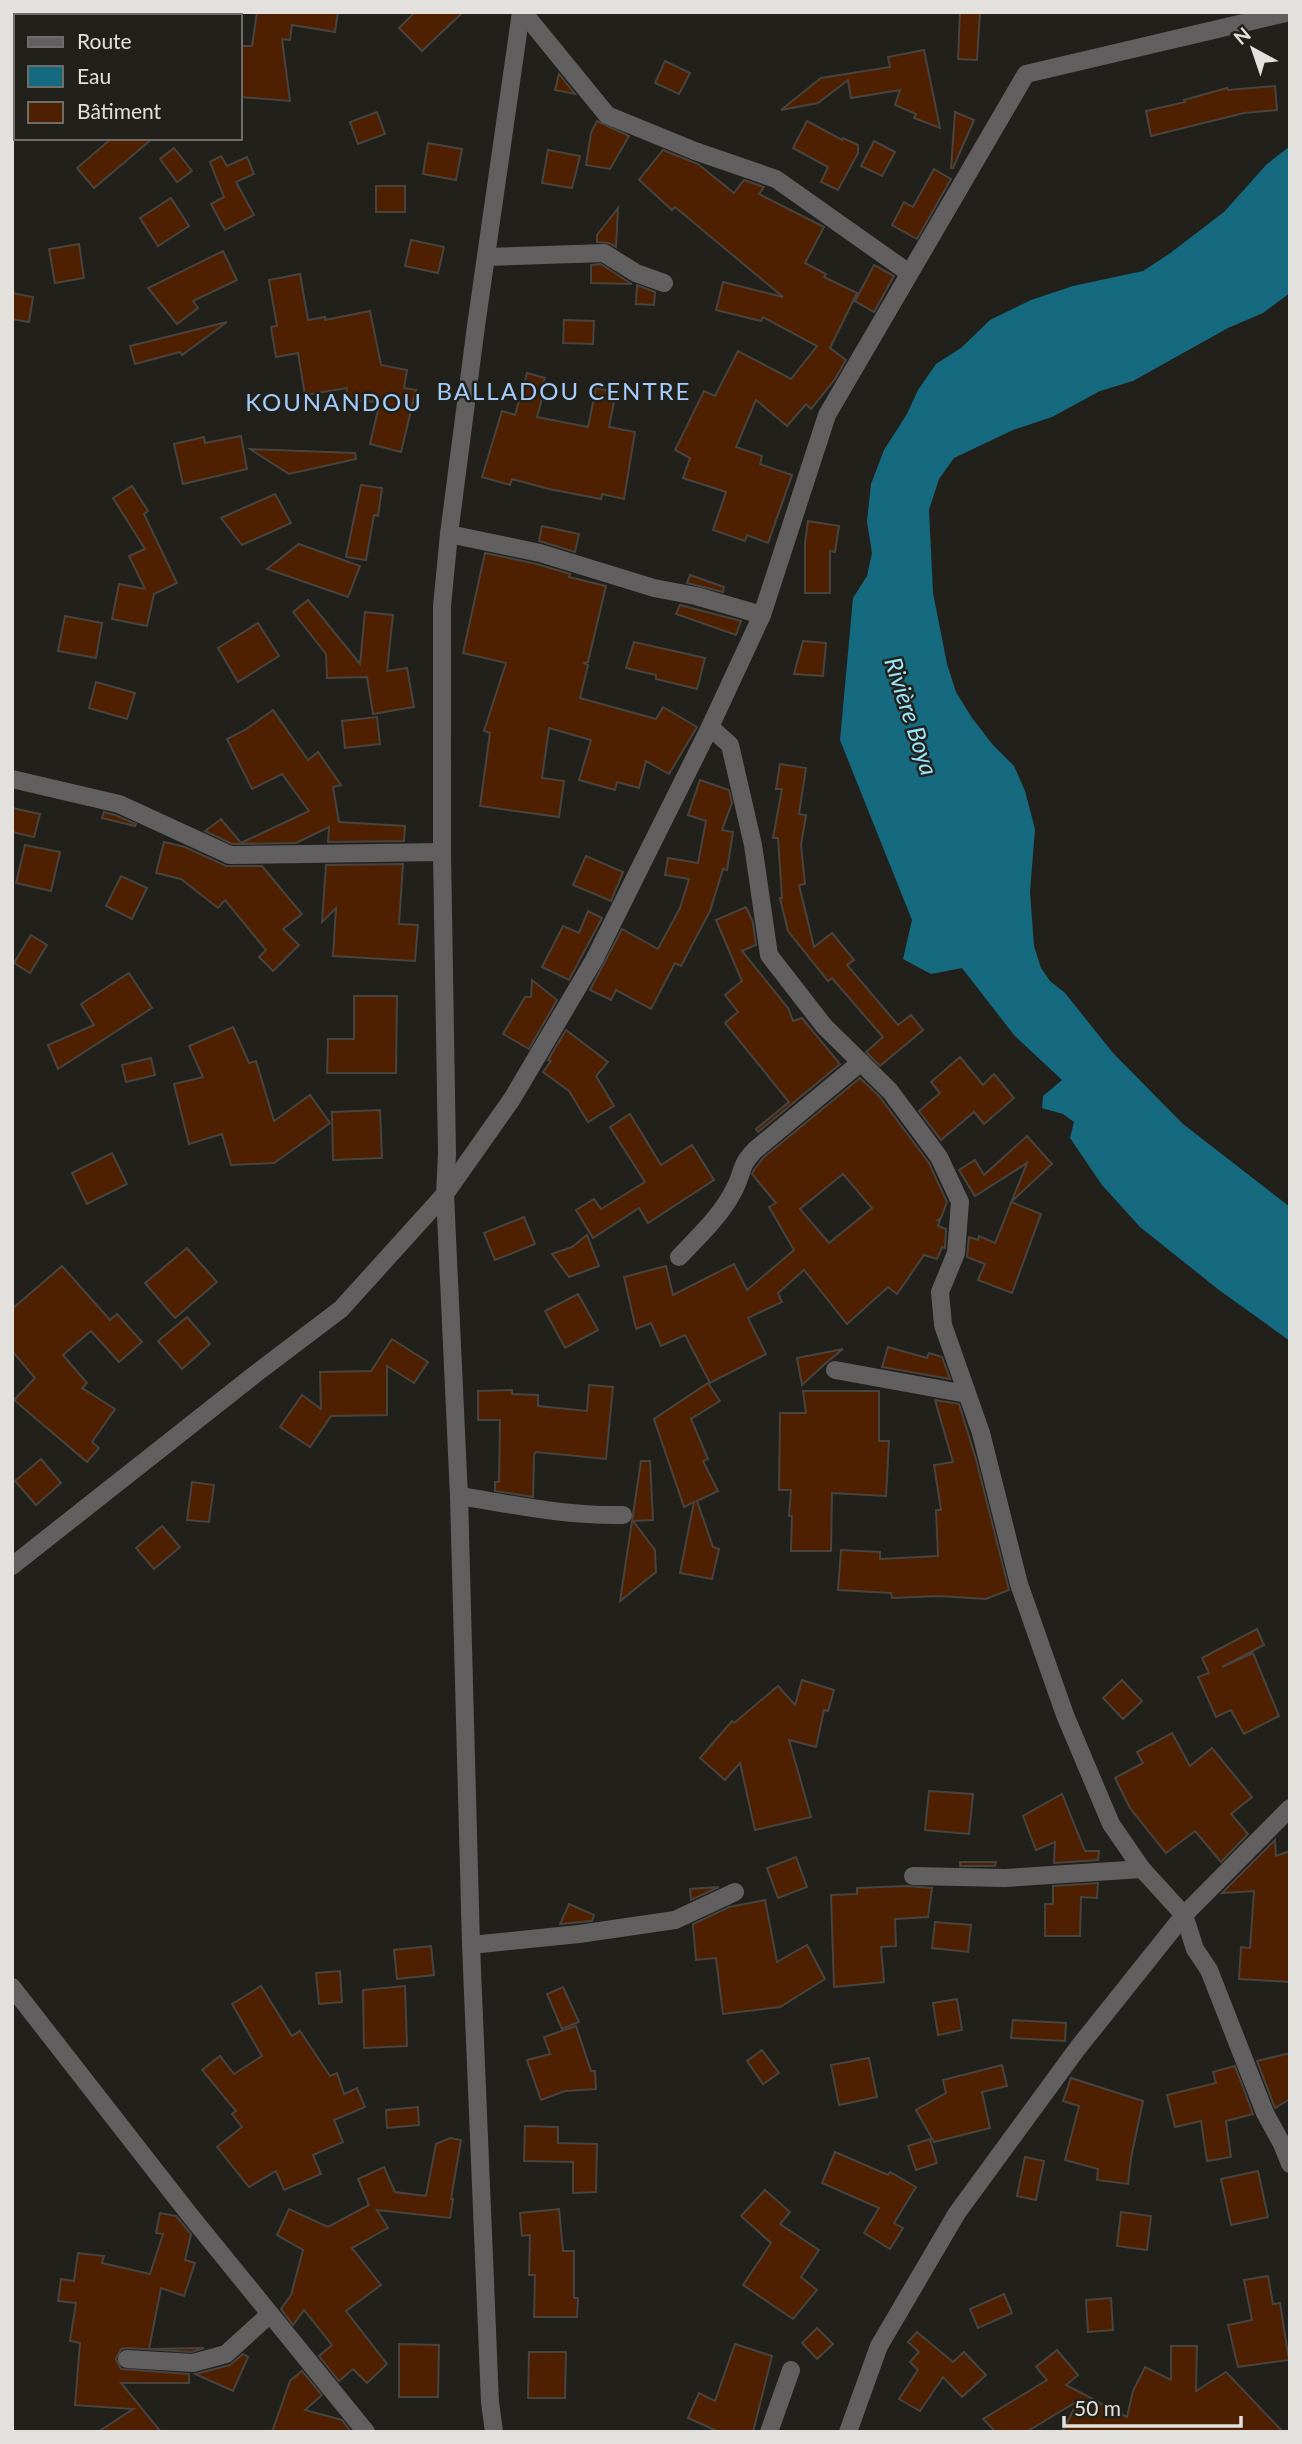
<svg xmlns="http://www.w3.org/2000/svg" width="1302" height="2444" font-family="Lato,sans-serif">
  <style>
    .water { fill: #156a7f }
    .building { fill: #4e2000; stroke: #48433f; stroke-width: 2; fill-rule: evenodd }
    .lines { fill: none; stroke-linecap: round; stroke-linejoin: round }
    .minor { stroke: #625f61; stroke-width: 18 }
    .labels { text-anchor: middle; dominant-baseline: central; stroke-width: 5; stroke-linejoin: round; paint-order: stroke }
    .neighbourhood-label { font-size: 24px; letter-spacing: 2px; fill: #a4cdfc; stroke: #21201b }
    .water-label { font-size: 24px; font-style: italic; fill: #9be5fc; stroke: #21201b }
  </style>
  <rect width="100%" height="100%" fill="#21201b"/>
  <polygon class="water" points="1290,146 1290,293 1263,313 1228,328 1133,381 1100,391 1052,417 1013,430 954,458 939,479 929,510 933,593 947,664 956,692 972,718 993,745 1014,766 1025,791 1035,829 1030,892 1034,946 1041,968 1050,981 1065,993 1113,1053 1183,1124 1290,1207 1290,1341 1219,1290 1140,1227 1102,1185 1070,1138 1074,1122 1063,1114 1042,1108 1043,1096 1062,1080 1014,1035 962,968 931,974 903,959 912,920 840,740 853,598 867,576 872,553 867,522 871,484 884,450 907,414 918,390 936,364 961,348 990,320 1031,300 1073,286 1143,271 1169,254 1224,212 1266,165"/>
  <g class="building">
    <polygon points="257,12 338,12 335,32 292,25 290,40 282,39 290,101 240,97 240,46 252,46"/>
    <polygon points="415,12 463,12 422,51 399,28"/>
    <polygon points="960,12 980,12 977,60 958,59"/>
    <polygon points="924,50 940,128 914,118 916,114 895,105 900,90 851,98 848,80 818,103 781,110 821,78 890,67 888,57"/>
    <polygon points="665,61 690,73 679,94 655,83"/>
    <polygon points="559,74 575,94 555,90"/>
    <polygon points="1275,86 1277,110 1244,113 1151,136 1146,111 1185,102 1184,100 1227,88 1228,90"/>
    <polygon points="377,112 385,134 358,144 350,122"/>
    <polygon points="955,112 974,120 953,168 951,168"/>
    <polygon points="597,121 629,136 610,169 586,165 591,133"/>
    <polygon points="807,121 842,140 843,138 858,145 858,153 838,190 821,182 828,167 793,148"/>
    <polygon points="112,138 153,138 94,188 77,168"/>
    <polygon points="874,141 895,152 882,176 861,166"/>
    <polygon points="428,143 462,149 456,180 423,174"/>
    <polygon points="174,148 192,171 177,182 160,159"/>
    <polygon points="548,150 580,156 572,188 542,183"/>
    <polygon points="663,150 698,164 734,193 744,180 764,187 759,194 824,227 805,263 826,274 824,277 857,293 830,348 846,360 835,379 811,409 806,404 787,426 756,400 736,447 762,456 760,464 792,475 768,543 747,535 745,541 713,530 726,492 683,478 690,458 675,450 704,391 715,396 738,351 791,379 817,346 763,317 761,321 716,310 723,282 783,297 675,207 672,210 639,180"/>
    <polygon points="221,156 227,166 247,157 254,174 236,182 254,215 225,230 211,204 224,197 210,162"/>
    <polygon points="934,169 951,179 917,239 892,225 904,202 913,207"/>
    <rect x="376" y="186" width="29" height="26"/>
    <polygon points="171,198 189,226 158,246 140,218"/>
    <polygon points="618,208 616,247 609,243 597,242 597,235"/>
    <polygon points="411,240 444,247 438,273 405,266"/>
    <polygon points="79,244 84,278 55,283 49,249"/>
    <polygon points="223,251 237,280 193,301 198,308 177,324 148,288"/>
    <polygon points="601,264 630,283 632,284 591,283 591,265"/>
    <polygon points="874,265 894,276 874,312 855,301"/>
    <polygon points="300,274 308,320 325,317 325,320 370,311 381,365 407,370 404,388 416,390 401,452 370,444 380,402 346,400 347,388 305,395 298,353 276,357 271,327 277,326 269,280"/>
    <polygon points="637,285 655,292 654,305 636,304"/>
    <polygon points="12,293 33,297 29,322 12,319"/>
    <polygon points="564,320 594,321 593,344 563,343"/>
    <polygon points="227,322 182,355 180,352 135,364 130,346"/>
    <polygon points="527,373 545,378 541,390 544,391 537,417 588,427 596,388 616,392 609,427 635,432 624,499 602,494 601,499 549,489 512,479 510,485 482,477 502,411 515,415"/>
    <polygon points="241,436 247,469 183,484 174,444 204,437 205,443"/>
    <polygon points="250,449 355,453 356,459 289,474"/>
    <polygon points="361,485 382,488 378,516 374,515 366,560 346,557"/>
    <polygon points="132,486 148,511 144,514 177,583 154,594 147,626 112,619 119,584 145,589 129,556 145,549 113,498"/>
    <polygon points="275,494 291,523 242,545 221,518"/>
    <polygon points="808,521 839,526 835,552 830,551 830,593 805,593 805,543"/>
    <polygon points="542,526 579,534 575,552 539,541"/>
    <polygon points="299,544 360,566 348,597 267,569"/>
    <polygon points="485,553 537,564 570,574 569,577 606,586 588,662 584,663 588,665 580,698 656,719 663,707 697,727 669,774 646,761 639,788 617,782 615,790 579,780 591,740 549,728 542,778 564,781 559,817 480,806 490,733 484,731 506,663 463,653"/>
    <polygon points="690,575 724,587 723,592 687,583"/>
    <polygon points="308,600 360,664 365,612 393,615 387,671 407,668 414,707 373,714 367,677 327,678 326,654 293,612"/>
    <polygon points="680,605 741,621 736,635 676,614"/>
    <polygon points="65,616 102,623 96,658 58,651"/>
    <polygon points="258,623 279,656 238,682 218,648"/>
    <polygon points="803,641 826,643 823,676 794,674"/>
    <polygon points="634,642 705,658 697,689 656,679 656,675 626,668"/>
    <polygon points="96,682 135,693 127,719 89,708"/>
    <polygon points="273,710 308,760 318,752 341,785 333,787 339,822 405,826 404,841 328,842 329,827 296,843 232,844 205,831 221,819 241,843 309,811 282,774 252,789 227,739 245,730"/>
    <polygon points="377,717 380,744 345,748 342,721"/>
    <polygon points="780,764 806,768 799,814 806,815 801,845 805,884 799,885 814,947 832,933 854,960 847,965 898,1025 911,1015 923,1030 880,1066 866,1052 883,1037 832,978 828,981 788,931 780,898 782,898 778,838 773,838 782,789 776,789"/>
    <polygon points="700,780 729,790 732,803 722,830 733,832 727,870 723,869 710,911 681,966 675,963 651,1009 616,990 611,1000 590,990 622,929 658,949 680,908 689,879 665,875 668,858 698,863 706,821 688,815"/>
    <polygon points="12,808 40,814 34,837 12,832"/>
    <polygon points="104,812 115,815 136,824 135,826 102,818"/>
    <polygon points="164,842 185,847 226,866 262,866 302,914 283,929 299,945 273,971 259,957 266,950 225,900 218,908 181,879 156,873"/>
    <polygon points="25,845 60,852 51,891 16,883"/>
    <polygon points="586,856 623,872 611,901 573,885"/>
    <polygon points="403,864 399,924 418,925 415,961 333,956 336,908 322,922 326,865"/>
    <polygon points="121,876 147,888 132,919 106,906"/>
    <polygon points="746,907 753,922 756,945 742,951 788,1008 793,1021 802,1018 840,1064 758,1132 756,1129 789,1102 725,1023 738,1012 725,995 742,981 716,920"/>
    <polygon points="588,911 602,918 569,980 542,967 563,926 579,933"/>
    <polygon points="31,935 47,945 30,973 14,963"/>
    <polygon points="129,973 152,1008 58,1069 48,1045 94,1025 81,1004"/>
    <polygon points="532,980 557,1000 529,1049 503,1034 525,997 531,997"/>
    <polygon points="354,996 397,996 396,1073 327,1073 328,1039 354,1039"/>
    <polygon points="233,1027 249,1063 256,1061 274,1121 310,1095 330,1123 274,1163 231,1165 222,1134 189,1144 174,1084 203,1077 189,1046"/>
    <polygon points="566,1030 608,1062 596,1076 614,1106 588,1122 569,1091 543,1072 551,1061 548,1060"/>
    <polygon points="960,1057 983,1085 994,1074 1014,1098 984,1124 974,1112 941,1140 919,1111 940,1093 931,1082"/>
    <polygon points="151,1058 155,1075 126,1082 122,1065"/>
    <path d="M860,1078L879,1096L929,1163L947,1202L941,1218L938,1220H940L938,1226L946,1229L945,1248L942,1247L937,1259L924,1255L897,1294L888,1287L847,1324L804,1270L778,1293L782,1302L748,1318L766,1354L710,1383L685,1335L661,1346L651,1323L636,1329L624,1277L666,1266L673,1295L734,1264L747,1290L794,1250L769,1207L776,1203L752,1174L754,1170L763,1158ZM843,1174L872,1208L829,1243L800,1209Z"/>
    <polygon points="380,1110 382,1158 333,1160 332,1112"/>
    <polygon points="630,1114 661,1165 692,1145 714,1180 648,1223 639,1208 593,1238 576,1210 594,1199 601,1209 645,1182 610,1127"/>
    <polygon points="1027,1136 1052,1164 1011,1202 1041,1214 1012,1293 978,1280 985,1264 967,1257 969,1237 978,1240 979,1236 995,1243 1027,1163 975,1196 959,1170 975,1160 984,1175"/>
    <polygon points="112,1153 127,1184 87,1204 72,1173"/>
    <polygon points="524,1217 535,1244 495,1260 484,1233"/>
    <polygon points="587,1235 599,1266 569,1277 552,1254 572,1247"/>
    <polygon points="187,1248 217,1282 175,1318 145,1283"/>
    <polygon points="62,1266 110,1320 117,1314 142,1342 119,1362 91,1331 63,1355 87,1383 82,1388 115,1409 92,1442 99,1448 87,1462 14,1400 35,1378 12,1351 12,1309"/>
    <polygon points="578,1294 598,1330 565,1348 545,1311"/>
    <polygon points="187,1317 210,1344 182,1369 158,1341"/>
    <polygon points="392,1339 428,1362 414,1383 387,1366 387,1415 331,1416 310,1447 280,1427 302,1395 321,1409 320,1372 371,1371"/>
    <polygon points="888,1347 927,1358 929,1353 942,1357 950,1379 882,1367"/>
    <polygon points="843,1349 827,1362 802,1385 797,1358"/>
    <polygon points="708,1383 720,1401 691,1419 708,1459 703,1461 718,1491 697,1501 713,1547 719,1549 712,1579 680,1573 694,1502 684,1507 654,1419"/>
    <polygon points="589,1385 613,1387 606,1459 536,1452 534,1455 533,1497 495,1491 495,1482 499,1482 500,1420 478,1420 478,1391 512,1390 512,1394 538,1395 538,1406 587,1411"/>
    <polygon points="803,1391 879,1391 879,1441 889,1441 886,1496 832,1493 831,1551 791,1551 792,1516 789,1516 791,1490 779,1490 780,1413 806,1413"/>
    <polygon points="935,1400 959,1404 976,1459 1009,1590 986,1599 939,1596 892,1598 891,1593 838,1590 841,1550 880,1552 880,1559 938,1556 936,1510 941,1510 934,1465 953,1462"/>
    <polygon points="41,1459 61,1483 36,1505 15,1481"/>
    <polygon points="641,1461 650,1461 653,1520 633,1521 655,1550 656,1572 620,1601"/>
    <polygon points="192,1482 214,1485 209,1522 187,1520"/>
    <polygon points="162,1526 180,1547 154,1569 136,1548"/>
    <polygon points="1257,1629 1264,1645 1222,1667 1253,1653 1279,1716 1244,1734 1231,1710 1216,1717 1198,1677 1209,1673 1202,1658"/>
    <polygon points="802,1680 834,1690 828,1711 824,1710 816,1747 789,1740 811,1817 755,1830 740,1763 725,1780 700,1758 732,1721 734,1723 778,1686 795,1705"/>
    <polygon points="1122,1680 1142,1701 1123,1719 1103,1698"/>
    <polygon points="1172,1733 1190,1766 1212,1748 1252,1797 1231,1814 1248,1834 1221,1862 1195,1831 1166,1853 1130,1808 1115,1778 1143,1763 1137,1752"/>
    <polygon points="929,1791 973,1794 969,1834 925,1830"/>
    <polygon points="1062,1794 1085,1851 1099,1851 1098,1860 1054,1863 1055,1842 1036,1850 1023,1816"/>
    <polygon points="1275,1840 1276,1856 1290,1851 1290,1982 1239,1979 1241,1947 1250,1948 1254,1891 1222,1893"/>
    <polygon points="796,1857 807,1887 778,1898 767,1868"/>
    <polygon points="960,1862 996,1862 995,1866 960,1866"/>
    <polygon points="1098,1883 1097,1898 1081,1897 1080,1936 1045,1936 1045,1904 1053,1904 1053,1886"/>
    <polygon points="907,1886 932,1888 928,1917 895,1919 896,1946 881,1947 884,1982 834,1987 831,1895 857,1894 857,1888"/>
    <polygon points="719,1887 691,1900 690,1889"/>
    <polygon points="765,1900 777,1962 807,1945 825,1979 780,2007 723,2014 716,1958 696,1960 693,1924 729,1907"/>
    <polygon points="569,1904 594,1915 592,1921 560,1924"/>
    <polygon points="935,1922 971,1925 968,1952 932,1948"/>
    <polygon points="431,1946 434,1975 397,1979 394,1950"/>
    <polygon points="340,1971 342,2002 319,2004 316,1973"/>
    <polygon points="261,1986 292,2036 300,2031 330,2076 337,2073 344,2094 357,2088 365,2107 334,2120 343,2142 313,2155 321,2174 284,2190 276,2171 249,2187 217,2147 242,2127 232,2114 236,2111 202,2070 220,2056 234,2074 262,2056 232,2004"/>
    <polygon points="405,1986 407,2046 364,2048 363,1990"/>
    <polygon points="563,1987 579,2022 562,2029 547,1994"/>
    <polygon points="957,1999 962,2030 938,2035 933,2003"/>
    <polygon points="1013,2020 1066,2023 1065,2041 1011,2038"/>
    <polygon points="576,2026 591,2071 595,2071 596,2089 565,2091 541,2100 527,2060 550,2054 544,2037"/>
    <polygon points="762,2050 779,2073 763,2084 747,2061"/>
    <polygon points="1290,2053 1290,2099 1275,2108 1257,2061"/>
    <polygon points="869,2058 877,2097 839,2105 831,2065"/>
    <polygon points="1002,2065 1007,2086 982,2092 990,2128 934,2142 916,2110 946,2093 943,2080"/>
    <polygon points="1235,2066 1253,2114 1226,2121 1231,2157 1207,2161 1201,2121 1175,2127 1167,2095 1216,2083 1213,2072"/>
    <polygon points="1071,2078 1143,2101 1131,2158 1128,2184 1097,2180 1098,2169 1065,2160 1079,2106 1063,2101"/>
    <polygon points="418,2107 419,2125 387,2128 386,2110"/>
    <polygon points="525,2126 558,2127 558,2143 597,2144 596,2192 573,2193 573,2162 524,2161"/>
    <polygon points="450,2138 461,2140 451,2199 453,2199 450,2218 377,2210 388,2228 352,2248 381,2285 346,2311 387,2364 367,2383 353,2369 339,2381 319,2356 332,2345 304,2310 293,2325 281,2309 291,2295 303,2250 277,2235 289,2209 328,2227 369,2205 358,2179 384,2167 395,2192 426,2196 436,2144"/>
    <polygon points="930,2139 937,2163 916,2170 908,2146"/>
    <polygon points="835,2152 888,2175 890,2172 916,2187 894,2223 903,2228 890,2249 864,2233 879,2208 822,2183"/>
    <polygon points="1025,2157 1044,2161 1036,2200 1017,2196"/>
    <polygon points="1258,2171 1268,2217 1231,2225 1221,2179"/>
    <polygon points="765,2190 790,2212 780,2224 819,2250 801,2277 817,2290 793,2319 743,2285 771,2243 741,2216"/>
    <polygon points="559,2209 563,2251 574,2251 574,2298 578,2298 577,2317 534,2317 535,2275 529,2275 530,2235 522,2236 520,2213"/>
    <polygon points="1121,2212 1151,2216 1147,2250 1117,2246"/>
    <polygon points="160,2213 176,2216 191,2234 185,2260 195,2263 184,2296 161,2288 149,2349 204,2348 192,2352 128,2348 121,2349 116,2359 121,2369 189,2374 189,2383 121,2383 161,2432 98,2432 133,2409 75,2405 80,2343 70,2341 76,2303 58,2301 61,2279 74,2281 78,2253 104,2256 102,2263 150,2274 163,2234 156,2233"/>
    <polygon points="1268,2276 1273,2304 1280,2303 1289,2360 1238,2367 1228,2325 1252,2320 1244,2280"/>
    <polygon points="1004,2294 1012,2313 978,2328 970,2309"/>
    <polygon points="1111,2298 1113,2330 1088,2332 1086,2300"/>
    <polygon points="817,2328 833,2344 817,2359 802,2343"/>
    <polygon points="917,2332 953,2362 964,2352 986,2375 962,2397 943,2377 920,2411 899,2399 918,2370 910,2362 919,2352 908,2342"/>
    <polygon points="399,2344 439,2345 438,2397 399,2397"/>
    <polygon points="735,2344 772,2356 753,2432 719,2432 688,2418 699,2393 715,2401"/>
    <polygon points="1171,2346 1197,2346 1196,2391 1226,2372 1283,2432 1062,2432 1078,2401 1026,2432 996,2432 983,2419 1047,2380 1036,2367 1057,2350 1078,2375 1066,2385 1127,2417 1133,2391 1145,2367 1171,2380"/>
    <polygon points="529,2352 566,2352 565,2398 528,2398"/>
    <polygon points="243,2354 248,2357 233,2391 195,2374 230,2365"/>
    <polygon points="302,2371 322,2395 305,2410 342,2420 351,2432 272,2432 290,2381"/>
  </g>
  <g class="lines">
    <g class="minor">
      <polyline points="523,12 607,115 695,151 776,179 909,273"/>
      <polyline points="13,22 15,12"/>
      <polyline points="486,257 604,253 636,273 664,283"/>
      <polyline points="449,534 540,553 654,588 696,596 762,615"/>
      <polyline points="710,727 730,745 753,845 769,955 824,1026 890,1091 939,1157 960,1202 956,1253 940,1292 943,1325 981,1433 1019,1584 1065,1715 1111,1824 1142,1869 1184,1915 1195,1949 1209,1970 1265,2113 1282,2144 1290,2164"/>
      <polyline points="12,779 119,804 230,855 442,852"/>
      <path d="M679,1257C699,1236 722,1215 735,1188C744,1170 739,1167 755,1150L861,1062"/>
      <polyline points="835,1370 967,1394"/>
      <path d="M459,1496C516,1505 564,1516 623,1515"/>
      <polyline points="12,1566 254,1375 341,1309 445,1194 512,1099 594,960 710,727 762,615 827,415 1026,74 1290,12"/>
      <polyline points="913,1876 1005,1878 1142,1869"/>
      <polyline points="471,1945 579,1934 675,1920 735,1892"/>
      <polyline points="12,1987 189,2214 366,2432"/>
      <polyline points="127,2359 193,2363 226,2354 270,2314"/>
      <polyline points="494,2432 490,2402 471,1945 459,1496 445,1194 447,1154 442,852 442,606 449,534 476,326 521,12"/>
      <polyline points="769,2432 791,2370"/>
      <polyline points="848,2432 879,2346 957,2213 1077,2049 1184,1915 1290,1808"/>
    </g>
  </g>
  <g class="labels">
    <g class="neighbourhood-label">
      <text x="564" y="390">BALLADOU CENTRE</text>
      <text x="334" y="401">KOUNANDOU</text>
    </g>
    <g class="water-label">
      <text transform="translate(912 716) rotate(72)">Rivière Boya</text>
    </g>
  </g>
  <rect width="1302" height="2444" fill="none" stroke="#e2e1de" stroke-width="28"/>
  <rect x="14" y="14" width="228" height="126" fill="#21201b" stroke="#6e6d69" stroke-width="2"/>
  <rect x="28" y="37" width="35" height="10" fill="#625f61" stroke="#6e6d69" stroke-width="2"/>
  <text x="77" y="49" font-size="21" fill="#e2e1de">Route</text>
  <rect x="28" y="66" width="35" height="21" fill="#156a7f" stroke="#6e6d69" stroke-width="2"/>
  <text x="77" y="84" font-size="21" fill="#e2e1de">Eau</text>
  <rect x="28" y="102" width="35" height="21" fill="#4e2000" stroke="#6e6d69" stroke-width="2"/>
  <text x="77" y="119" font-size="21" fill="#e2e1de">Bâtiment</text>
  <g transform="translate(1253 49) rotate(320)" stroke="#21201b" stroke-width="5" paint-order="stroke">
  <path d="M0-5L12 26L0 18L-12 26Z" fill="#e2e1de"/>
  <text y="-10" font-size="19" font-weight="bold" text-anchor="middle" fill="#e2e1de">N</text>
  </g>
  <path d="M1064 2416v10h177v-10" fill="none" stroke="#e2e1de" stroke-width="3.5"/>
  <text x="1074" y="2416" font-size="21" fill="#e2e1de" stroke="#21201b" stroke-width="5" paint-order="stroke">50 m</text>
</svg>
